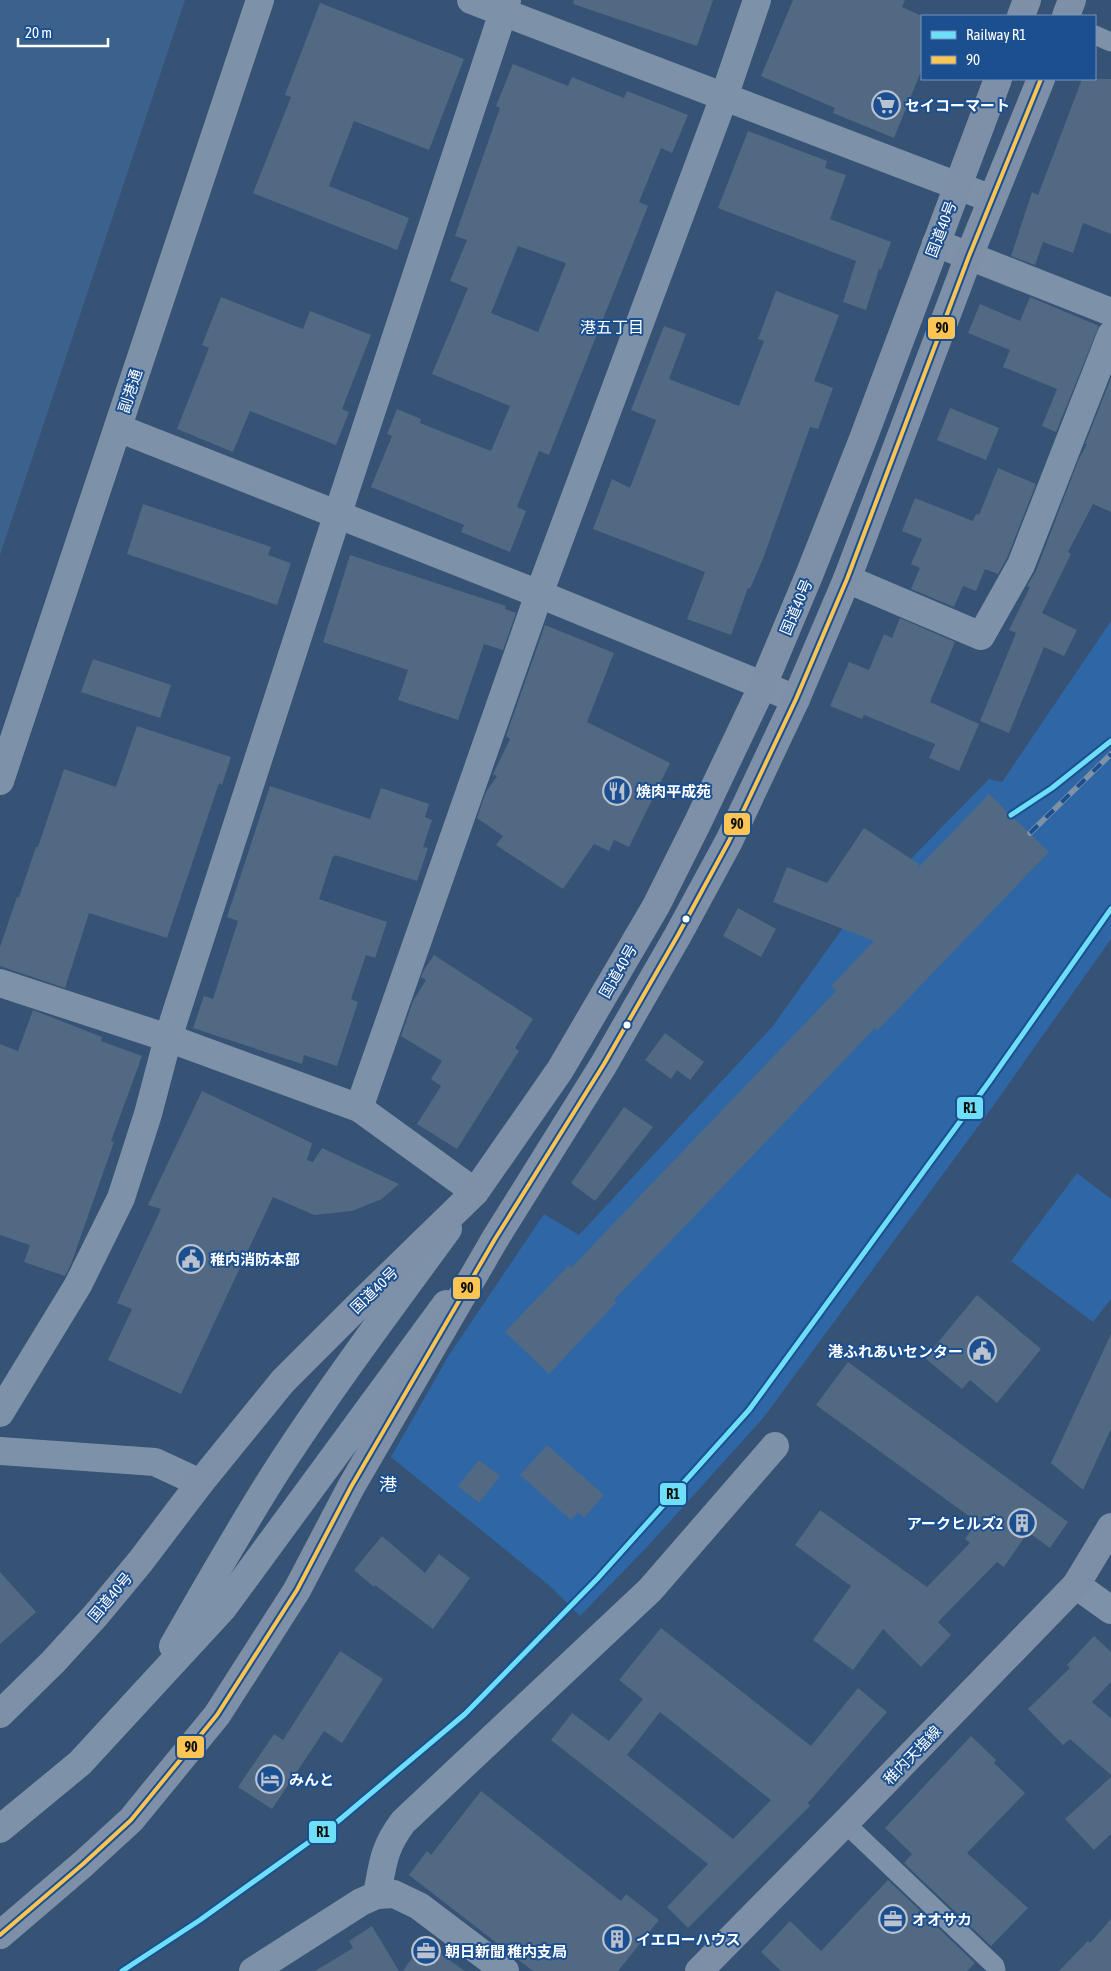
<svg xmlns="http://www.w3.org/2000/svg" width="1111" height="1971" font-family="'Asap Condensed','Noto Sans JP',sans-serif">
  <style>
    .green { fill: #2f66a5 }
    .water { fill: #3b618d }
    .building { fill: #526984; fill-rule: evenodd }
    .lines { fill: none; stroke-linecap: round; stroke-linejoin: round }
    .service { stroke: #7d92a8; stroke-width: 19 }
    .minor { stroke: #7d92a8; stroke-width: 28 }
    .tertiary { stroke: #7d92a8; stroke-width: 28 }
    .primary { stroke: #7d8ea7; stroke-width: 28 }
    .trunk { stroke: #7e90a7; stroke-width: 28 }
    .rail-casing { stroke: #7e92a7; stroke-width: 5.5 }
    .rail { stroke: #1b4f8f; stroke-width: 4; stroke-dasharray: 11; stroke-linecap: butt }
    .bus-1-casing { stroke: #1b4f8f; stroke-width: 8 }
    .bus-1 { stroke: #fcc553; stroke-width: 4 }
    .rail-1-casing { stroke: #1b4f8f; stroke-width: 9 }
    .rail-1 { stroke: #6ddff8; stroke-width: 5 }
    .bus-dot { fill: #fff; stroke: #1b4f8f; stroke-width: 2 }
    .labels { text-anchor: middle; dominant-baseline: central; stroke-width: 4; stroke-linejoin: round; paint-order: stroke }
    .poi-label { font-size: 15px; font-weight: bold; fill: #fff; stroke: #1b4f8f; text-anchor: start }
    .street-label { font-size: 15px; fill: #fff; stroke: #1b4f8f }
    .neighbourhood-label { font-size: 16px; fill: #fff; stroke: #1b4f8f }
    .quarter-label { font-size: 18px; fill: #fff; stroke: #1b4f8f }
    .line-badge { stroke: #1b4f8f; stroke-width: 2 }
    .pale-badge-label { font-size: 14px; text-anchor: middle; font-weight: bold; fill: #111 }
  </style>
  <rect width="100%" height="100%" fill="#365274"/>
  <g class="green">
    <polygon points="1111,621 1111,939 991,1109 764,1417 647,1547 580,1616 550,1586 391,1457 449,1355 544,1214 579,1235 772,1027 842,929 989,779 1002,782"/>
    <polygon points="1077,1173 1111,1199 1111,1299 1093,1322 1011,1261"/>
  </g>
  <polygon class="water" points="0,0 185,0 0,555"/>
  <g class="building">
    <polygon points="574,0 713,0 697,46 573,4"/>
    <polygon points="793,0 905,0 902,7 922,16 922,69 894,138 833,113 835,108 761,76"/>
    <polygon points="320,3 464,59 429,150 354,121 329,186 409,218 397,250 253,193 291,97 285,95"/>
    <path d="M513,64L568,86L572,77L624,98L627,91L688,115L672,153L661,148L639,202L648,206L549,455L539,451L517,507L526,511L510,552L461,532L464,525L371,487L392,436L387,434L397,409L421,419L420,423L491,451L510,406L432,374L468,288L450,281L467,240L455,236L500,108L496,106ZM518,246L566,263L538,332L491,313Z"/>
    <polygon points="1082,79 1111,79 1111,234 1083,223 1073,253 1043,242 1035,265 1011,256 1032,192 1038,195"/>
    <polygon points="748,131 827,161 825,168 846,175 830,219 891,242 881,270 879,269 866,310 843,302 856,261 718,208"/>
    <polygon points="776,291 839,315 814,381 833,388 818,429 810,427 764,556 750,589 748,588 731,635 687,619 705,572 593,529 612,479 630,488 656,420 631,410 664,326 686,334 669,379 739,406 764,341 758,339"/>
    <polygon points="221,297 303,329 310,311 371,335 342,409 349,412 336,445 250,411 233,452 177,429 209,348 202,345"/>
    <polygon points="1030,297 1099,326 1056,432 1042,426 1057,389 1003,367 1010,350 968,333 980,304 1020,321"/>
    <polygon points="1111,378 1111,512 1093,504 1068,552 1071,554 1042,613 1077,630 1064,656 1044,647 1009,733 980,721 1016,633 1009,630 1030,587 1027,586 1036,571 1078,461 1087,444 1085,444"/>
    <polygon points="950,408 999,428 986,460 937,440"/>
    <polygon points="998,468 1036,484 1007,558 998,574 985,569 976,591 963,586 954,607 911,589 920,568 911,564 922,539 902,531 915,498 973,521 976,514 979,515"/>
    <polygon points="143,504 271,547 268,555 291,563 277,605 127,554"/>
    <polygon points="350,555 506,606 505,609 516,613 503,650 484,644 458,720 398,700 408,670 323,642"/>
    <polygon points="900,618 955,642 930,702 979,724 959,771 929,758 935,744 864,715 862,719 830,706 849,662 869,670 884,634 892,638"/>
    <polygon points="545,625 614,653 587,722 670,763 629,847 614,840 609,851 594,844 563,889 496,845 503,836 477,818 486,792 497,776 493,774 510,739 506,736"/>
    <polygon points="93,659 171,685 160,718 81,692"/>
    <polygon points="137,726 231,757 222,785 219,783 167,938 89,913 65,988 0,966 0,947 17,897 19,897 36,847 38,847 64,769 116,787"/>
    <polygon points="270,786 370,819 381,788 429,804 425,817 432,820 423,847 428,848 417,881 335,855 335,857 333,856 319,899 387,922 375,958 366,955 351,999 358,1002 337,1066 304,1055 302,1064 193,1028 204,996 213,999 238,921 227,917"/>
    <polygon points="989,794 1049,852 877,1031 875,1028 614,1300 616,1303 549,1374 505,1332 569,1265 571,1268 836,991 831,986 874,941 773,902 787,867 827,883 864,828 919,864 918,868"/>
    <polygon points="738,908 776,929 761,957 723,936"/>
    <polygon points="434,955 533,1019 515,1048 519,1051 457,1149 417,1124 441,1086 431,1079 442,1061 401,1036 413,1001 426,980 421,977 424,970"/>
    <polygon points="33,1010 102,1037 101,1041 142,1056 111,1141 114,1142 71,1264 65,1276 24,1262 30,1245 0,1235 0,1044 18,1051"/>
    <polygon points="665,1033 704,1062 690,1080 677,1070 671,1079 645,1060"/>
    <polygon points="202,1091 312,1143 307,1160 313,1162 322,1148 399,1184 382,1199 352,1211 314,1215 273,1197 181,1394 108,1360 132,1309 117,1303 161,1209 148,1205"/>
    <polygon points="624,1107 653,1127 595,1201 571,1183"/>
    <polygon points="977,1295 1041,1349 997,1403 970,1380 962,1389 925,1358"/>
    <polygon points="1111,1334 1111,1429 1083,1490 1051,1463"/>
    <polygon points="848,1362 1068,1522 1050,1548 1028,1532 1004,1567 997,1562 938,1622 951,1635 921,1667 883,1629 853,1670 813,1640 851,1586 795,1545 820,1510 927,1587 970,1543 965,1539 977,1522 816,1405"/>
    <polygon points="547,1445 604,1495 584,1518 578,1512 571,1520 520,1475"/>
    <polygon points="479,1460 500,1476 479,1503 458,1486"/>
    <polygon points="382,1536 425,1573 439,1554 470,1578 433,1629 375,1585 374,1587 354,1570"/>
    <polygon points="0,1572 36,1612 0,1644"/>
    <path d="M661,1628L811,1746L858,1688L887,1712L808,1803L810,1806L688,1928L667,1907L708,1864L551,1740L572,1713L609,1741L643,1699L619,1680ZM660,1712L771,1800L733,1839L627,1755Z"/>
    <polygon points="1094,1636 1111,1652 1111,1682 1092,1702 1111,1718 1111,1775 1070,1739 1063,1745 1028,1709 1070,1668 1067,1665"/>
    <polygon points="340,1651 383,1679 342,1743 324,1731 272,1809 238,1787 274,1734 283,1740"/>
    <polygon points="971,1736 996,1760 994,1763 1025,1793 967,1853 1028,1908 991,1946 904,1863 912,1854 885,1828"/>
    <polygon points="1111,1777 1111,1834 1094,1850 1065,1819"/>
    <polygon points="481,1791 621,1901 626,1894 659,1920 618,1971 533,1971 409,1875 427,1851 431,1855"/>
    <polygon points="888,1880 975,1963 967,1971 781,1971 761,1952 790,1921 821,1951"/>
    <polygon points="1111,1919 1111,1971 1059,1971 1088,1941 1090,1943"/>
    <polygon points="372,1926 399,1971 315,1971 353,1948 349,1941"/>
    <polygon points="423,1942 465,1971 403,1971"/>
  </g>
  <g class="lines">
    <g class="service">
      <polyline points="1095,35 1111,42"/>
      <polyline points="845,1823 995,1966 996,1971"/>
    </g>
    <g class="minor">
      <polyline points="471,0 992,199"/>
      <polyline points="936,243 1111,312"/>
      <polyline points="118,428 539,594 796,699"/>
      <polyline points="847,579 981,636 1021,565 1111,335"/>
      <polyline points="0,983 168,1038 359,1108 475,1192"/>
      <polyline points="359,1108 539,594 724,97 757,0"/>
      <polyline points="0,1413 78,1285 121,1198 148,1114 168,1038 337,516 507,0"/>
      <polyline points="0,1451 155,1462 200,1483"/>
      <polyline points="1076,1585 1111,1610"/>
      <path d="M377,1895C383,1863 383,1849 403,1822L650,1590L775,1446"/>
    </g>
    <g class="tertiary">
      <polyline points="0,781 260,0"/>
      <path d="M173,1646C208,1585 243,1523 281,1464C334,1383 391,1307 448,1229"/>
      <polyline points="0,1829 80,1763 223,1608 446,1304"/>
      <polyline points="253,1971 361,1902 377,1895 394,1894 419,1906 505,1971"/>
    </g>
    <polyline class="primary" points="699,1971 845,1823 1076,1585 1111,1527"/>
    <g class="trunk">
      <polyline points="1021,16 1027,0"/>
      <polyline points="1066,16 1072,0"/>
      <polyline points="0,1714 53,1662 96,1615 140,1562 200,1483 283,1381 362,1302 475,1192 560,1070 656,906 697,824 763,685 810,573 863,439 998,79"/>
      <polyline points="0,1935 83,1864 131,1820 217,1715 297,1590 351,1487 495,1239 604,1064 678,935 729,841 796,699 847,579 969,256 1041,79"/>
    </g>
    <defs>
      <g id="rail">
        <polyline points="1011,815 1052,788 1111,741"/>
        <polyline points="1030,833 1111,754"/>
      </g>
    </defs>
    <use href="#rail" class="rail-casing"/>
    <use href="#rail" class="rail"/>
    <defs>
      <polyline id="bus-1" points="0,1935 83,1864 131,1820 217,1715 297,1590 351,1487 495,1239 604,1064 678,935 729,841 796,699 847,579 969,256 1041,79"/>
    </defs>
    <use href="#bus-1" class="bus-1-casing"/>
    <use href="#bus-1" class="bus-1"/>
    <defs>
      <g id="rail-1">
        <polyline points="1011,815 1052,788 1111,741"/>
        <polyline points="122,1971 200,1920 337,1822 465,1714 597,1579 749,1410 989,1082 1111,909"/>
      </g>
    </defs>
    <use href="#rail-1" class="rail-1-casing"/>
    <use href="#rail-1" class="rail-1"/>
  </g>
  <defs>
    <symbol id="supermarket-ring" viewBox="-11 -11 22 22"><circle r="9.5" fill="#1b4f8f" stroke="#b9c2ce" stroke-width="1.5"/><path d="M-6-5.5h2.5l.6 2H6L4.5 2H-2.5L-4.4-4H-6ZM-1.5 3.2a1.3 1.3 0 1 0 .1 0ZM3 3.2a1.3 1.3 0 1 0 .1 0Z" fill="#b9c2ce"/></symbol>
    <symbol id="restaurant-ring" viewBox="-11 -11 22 22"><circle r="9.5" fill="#1b4f8f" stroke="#b9c2ce" stroke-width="1.5"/><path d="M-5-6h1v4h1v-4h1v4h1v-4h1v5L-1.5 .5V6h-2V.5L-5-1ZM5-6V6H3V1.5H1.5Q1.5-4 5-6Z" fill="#b9c2ce"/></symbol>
    <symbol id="civic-ring" viewBox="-11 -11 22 22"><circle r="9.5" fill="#1b4f8f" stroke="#b9c2ce" stroke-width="1.5"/><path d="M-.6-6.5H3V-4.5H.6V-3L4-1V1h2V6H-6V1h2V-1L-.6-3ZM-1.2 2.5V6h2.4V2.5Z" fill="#b9c2ce"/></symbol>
    <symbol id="building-ring" viewBox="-11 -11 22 22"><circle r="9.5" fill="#1b4f8f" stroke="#b9c2ce" stroke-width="1.5"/><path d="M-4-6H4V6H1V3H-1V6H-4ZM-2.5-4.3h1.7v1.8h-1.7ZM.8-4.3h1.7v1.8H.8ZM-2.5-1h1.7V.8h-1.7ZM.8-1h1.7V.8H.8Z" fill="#b9c2ce"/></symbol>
    <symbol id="hotel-ring" viewBox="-11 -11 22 22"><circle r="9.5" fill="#1b4f8f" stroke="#b9c2ce" stroke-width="1.5"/><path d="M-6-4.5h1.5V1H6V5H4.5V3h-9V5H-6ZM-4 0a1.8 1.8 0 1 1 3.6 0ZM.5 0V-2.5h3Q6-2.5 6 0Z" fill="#b9c2ce"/></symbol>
    <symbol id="office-ring" viewBox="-11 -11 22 22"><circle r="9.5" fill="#1b4f8f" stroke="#b9c2ce" stroke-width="1.5"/><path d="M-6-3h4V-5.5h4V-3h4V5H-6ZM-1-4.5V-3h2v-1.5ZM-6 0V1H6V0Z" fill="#b9c2ce"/></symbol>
  </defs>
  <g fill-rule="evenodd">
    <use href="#supermarket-ring" x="870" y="89" width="32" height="32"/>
    <use href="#restaurant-ring" x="601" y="775" width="32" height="32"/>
    <use href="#civic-ring" x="175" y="1243" width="32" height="32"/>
    <use href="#civic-ring" x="966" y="1335" width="32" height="32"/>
    <use href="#building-ring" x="1006" y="1507" width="32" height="32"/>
    <use href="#hotel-ring" x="254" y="1763" width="32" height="32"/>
    <use href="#office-ring" x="877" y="1903" width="32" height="32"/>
    <use href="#building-ring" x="601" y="1923" width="32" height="32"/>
    <use href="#office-ring" x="410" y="1935" width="32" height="32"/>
  </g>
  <g class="bus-dot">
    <circle cx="686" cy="919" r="4.5"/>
    <circle cx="627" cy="1025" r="4.5"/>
  </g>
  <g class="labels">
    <g class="poi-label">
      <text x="905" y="105">セイコーマート</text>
      <text x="636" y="791">焼肉平成苑</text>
      <text x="210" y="1259">稚内消防本部</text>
      <text x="963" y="1351" text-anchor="end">港ふれあいセンター</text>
      <text x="1003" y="1523" text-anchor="end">アークヒルズ2</text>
      <text x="289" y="1779">みんと</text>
      <text x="912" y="1919">オオサカ</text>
      <text x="636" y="1939">イエローハウス</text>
      <text x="445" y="1951">朝日新聞 稚内支局</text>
    </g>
    <g class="street-label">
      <text transform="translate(941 229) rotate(-69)">国道40号</text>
      <text transform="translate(130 391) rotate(-72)">副港通</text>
      <text transform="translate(796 607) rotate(-67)">国道40号</text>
      <text transform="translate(618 971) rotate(-60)">国道40号</text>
      <text transform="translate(374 1290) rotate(-44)">国道40号</text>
      <text transform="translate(110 1597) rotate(-50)">国道40号</text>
      <text transform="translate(912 1755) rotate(-46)">稚内天塩線</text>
    </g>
    <g class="neighbourhood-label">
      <text x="612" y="327">港五丁目</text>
    </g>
    <g class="quarter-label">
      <text x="388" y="1484">港</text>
    </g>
  </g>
  <g class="line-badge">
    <rect x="927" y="316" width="29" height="24" rx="5" fill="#fcc553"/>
    <rect x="723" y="812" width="28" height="24" rx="5" fill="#fcc553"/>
    <rect x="956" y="1096" width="28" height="24" rx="5" fill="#6ddff8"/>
    <rect x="452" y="1276" width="29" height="24" rx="5" fill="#fcc553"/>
    <rect x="659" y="1482" width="28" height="24" rx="5" fill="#6ddff8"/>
    <rect x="176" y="1735" width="29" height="24" rx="5" fill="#fcc553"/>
    <rect x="308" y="1820" width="29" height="24" rx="5" fill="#6ddff8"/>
  </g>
  <g class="pale-badge-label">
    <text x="942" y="333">90</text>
    <text x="737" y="829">90</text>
    <text x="970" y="1113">R1</text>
    <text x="467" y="1293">90</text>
    <text x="673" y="1499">R1</text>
    <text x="191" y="1752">90</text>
    <text x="323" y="1837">R1</text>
  </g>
  <rect x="921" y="15" width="175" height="65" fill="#1b4f8f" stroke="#7695bc"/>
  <rect x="931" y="31" width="25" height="8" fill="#6ddff8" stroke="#7695bc"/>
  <text x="966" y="40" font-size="15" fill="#ffffff">Railway R1</text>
  <rect x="931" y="56" width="25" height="8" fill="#fcc553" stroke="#7695bc"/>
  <text x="966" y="65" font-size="15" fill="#ffffff">90</text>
  <path d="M18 38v8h90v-8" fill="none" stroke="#ffffff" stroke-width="2.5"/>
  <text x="25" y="38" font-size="15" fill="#ffffff" stroke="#1b4f8f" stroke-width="4" paint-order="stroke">20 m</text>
</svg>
